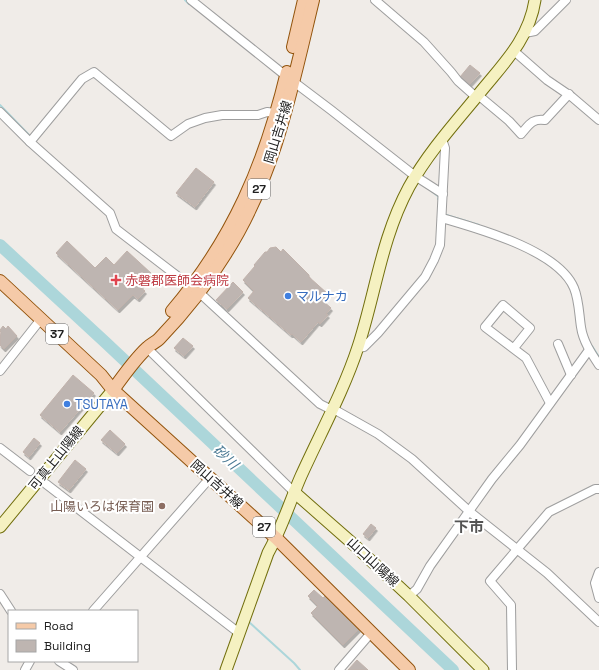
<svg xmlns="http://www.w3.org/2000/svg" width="599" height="670" font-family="'Space Grotesk','Noto Sans JP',sans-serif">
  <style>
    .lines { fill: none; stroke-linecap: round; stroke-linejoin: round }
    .stream { stroke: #acd6da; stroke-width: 2 }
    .river { stroke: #acd6da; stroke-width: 12 }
    .building { fill: #beb5b1; stroke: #c1b2ab; filter: url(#shadow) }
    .street-casing { stroke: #9e9e9e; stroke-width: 10 }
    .secondary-casing { stroke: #726f0d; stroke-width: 13 }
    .primary-casing { stroke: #92530b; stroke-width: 14 }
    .street { stroke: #fff; stroke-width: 8 }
    .secondary { stroke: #f5f1c1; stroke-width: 11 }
    .primary { stroke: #f5caa8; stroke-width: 12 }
    .health-dot { fill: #e0444e; stroke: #fff; stroke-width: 1.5 }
    .shop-dot { fill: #3f7fe0; stroke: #fff; stroke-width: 1.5 }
    .education-dot { fill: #8d6e63; stroke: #fff; stroke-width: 1.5 }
    .labels { text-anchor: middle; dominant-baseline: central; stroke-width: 4; stroke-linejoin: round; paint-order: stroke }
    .shield { fill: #fff; stroke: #646464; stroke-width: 1 }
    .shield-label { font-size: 12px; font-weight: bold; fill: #212121 }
    .street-label { font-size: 13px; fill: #212121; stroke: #fff }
    .health-label { font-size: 13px; fill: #be3a42; stroke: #fff; text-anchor: start }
    .shop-label { font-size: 13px; fill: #366cbe; stroke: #fff; text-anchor: start }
    .education-label { font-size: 13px; fill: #785e54; stroke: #fff; text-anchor: end }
    .water-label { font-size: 14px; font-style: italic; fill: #497893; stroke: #fff }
    .quarter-label { font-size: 15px; font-weight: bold; fill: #545454; stroke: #fff }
  </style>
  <defs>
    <filter id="shadow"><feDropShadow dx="1.5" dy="3" stdDeviation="0" flood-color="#0004"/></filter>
  </defs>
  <rect width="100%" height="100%" fill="#f0ece8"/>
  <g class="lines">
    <g class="stream">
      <polyline points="185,0 189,4"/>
      <polyline points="0,105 31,137"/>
      <polyline points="392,163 411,177"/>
      <polyline points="430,190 439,197 438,199"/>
      <polyline points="443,214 479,225"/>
      <polyline points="544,253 553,259"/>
      <polyline points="176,270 189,280"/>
      <polyline points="592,346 599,357"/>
      <polyline points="249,622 294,663 300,670"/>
    </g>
    <polyline class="river" points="0,245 105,342 453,670"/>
  </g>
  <g class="building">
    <polygon points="470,65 480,73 469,85 460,77"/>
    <polygon points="196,168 214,182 195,207 176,193"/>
    <polygon points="67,241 95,268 106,257 114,265 127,251 152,274 140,287 145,291 138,299 133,295 118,310 56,253"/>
    <polygon points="276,247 281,252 283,249 309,275 309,277 328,294 323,301 331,308 326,314 328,315 320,324 318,322 301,342 292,334 291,335 248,298 254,291 243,280 255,266 254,265 265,252 267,252 270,248"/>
    <polygon points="233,282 243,292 227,309 216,300"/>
    <polygon points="3,326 6,329 8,326 17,336 4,349 0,345 0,335 1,333 0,330"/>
    <polygon points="183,338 193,346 184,356 174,348"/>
    <polygon points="73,375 94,393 60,432 40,415"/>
    <polygon points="110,430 125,444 117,453 101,440"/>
    <polygon points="34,438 40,443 29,457 23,452"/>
    <polygon points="75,460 86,469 69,490 58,482"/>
    <polygon points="371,524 376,528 368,538 363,534"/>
    <polygon points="314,590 323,598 325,596 359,629 343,645 311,613 318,606 308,596"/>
    <polygon points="357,660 368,670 348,670"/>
  </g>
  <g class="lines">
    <defs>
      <g id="street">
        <polyline points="191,0 286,76 331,110 415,176 443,194"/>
        <polyline points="375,0 424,42 451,72 458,81 476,97"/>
        <polyline points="525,33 535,31 566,0"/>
        <polyline points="514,51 547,80 572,97 599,120"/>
        <path d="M478,95L509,121L521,134C529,125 532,118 545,120L569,94"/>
        <polyline points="0,112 30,142 110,213 116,229 185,282"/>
        <polyline points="30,142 82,79 94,72 171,136 188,124 205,118 222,115 258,115 267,112 276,113"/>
        <path d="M442,218C479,229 558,250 574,288C579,300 579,314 581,327C583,341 591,353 599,365"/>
        <polyline points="203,296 320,404 332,410 337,411 378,434 412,459 470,512 547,573 599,622"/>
        <polyline points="558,344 571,375"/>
        <polyline points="147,348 294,492"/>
        <polyline points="358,348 364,347 378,333 425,277 434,260 440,245 445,148 442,139"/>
        <polyline points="514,348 530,328 503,305 485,327 526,358 550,403"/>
        <polyline points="0,371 41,319"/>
        <polyline points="0,448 30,471"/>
        <polyline points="46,484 239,633"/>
        <polyline points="599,572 595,583 599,598"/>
        <polyline points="0,594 11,611"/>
        <polyline points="409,596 417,589 430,566 492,479 520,445 589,350"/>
        <polyline points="93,611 210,478"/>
        <polyline points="59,661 73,670"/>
        <polyline points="25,670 30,661"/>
        <polyline points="339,670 371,633"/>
        <polyline points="512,670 511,605 490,581 549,512 595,489 599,489"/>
      </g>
      <g id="secondary">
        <polyline points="294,492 352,543 409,596 483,670"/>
        <polyline points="0,527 113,390"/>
        <path d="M226,670L268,553C282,528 290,501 301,476C320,434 344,390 358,347C376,292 381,239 409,187C428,153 454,124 478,95C502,65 529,40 535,0"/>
      </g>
      <g id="primary">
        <polyline points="293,47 304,0"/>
        <polyline points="0,281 101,375 113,390 276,538 409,670"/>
        <path d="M172,311C233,239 265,164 287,72"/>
        <path d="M113,390C123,376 135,359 147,348C151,344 156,342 159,339C184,313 207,284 226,253C275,176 292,87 313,0"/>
      </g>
    </defs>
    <use href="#street" class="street-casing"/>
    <use href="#secondary" class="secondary-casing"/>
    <use href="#primary" class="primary-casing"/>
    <use href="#street" class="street"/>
    <use href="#secondary" class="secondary"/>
    <use href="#primary" class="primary"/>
  </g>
  <path class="health-dot" d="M114 274h4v4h4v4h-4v4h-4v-4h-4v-4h4z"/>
  <g class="shop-dot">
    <circle cx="288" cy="296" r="4"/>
    <circle cx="67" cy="404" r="4"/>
  </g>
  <circle class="education-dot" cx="162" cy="506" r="4"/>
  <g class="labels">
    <g class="shield">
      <rect x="248" y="179" width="22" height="20" rx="3"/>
      <rect x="46" y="324" width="22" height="20" rx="3"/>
      <rect x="253" y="517" width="22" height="20" rx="3"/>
    </g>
    <g class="shield-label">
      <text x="259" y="189">27</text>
      <text x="57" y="334">37</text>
      <text x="264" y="527">27</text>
    </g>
    <g class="street-label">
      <text transform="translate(278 132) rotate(-73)">岡山吉井線</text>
      <text transform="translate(56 458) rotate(-51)">可真上山陽線</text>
      <text transform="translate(217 484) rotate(42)">岡山吉井線</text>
      <text transform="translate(373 562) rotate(43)">山口山陽線</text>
    </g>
    <g class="health-label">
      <text x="125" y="280">赤磐郡医師会病院</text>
    </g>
    <g class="shop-label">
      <text x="296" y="296">マルナカ</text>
      <text x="75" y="404">TSUTAYA</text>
    </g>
    <g class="education-label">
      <text x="154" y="506">山陽いろは保育園</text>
    </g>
    <g class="water-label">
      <text transform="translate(226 457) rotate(43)">砂川</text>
    </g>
    <g class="quarter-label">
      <text x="469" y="526">下市</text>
    </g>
  </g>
  <rect x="8" y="610" width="130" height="52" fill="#ffffff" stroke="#a6a6a6"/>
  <rect x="16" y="623" width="20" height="6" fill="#f5caa8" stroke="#a6a6a6"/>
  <text x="44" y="630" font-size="12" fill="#212121">Road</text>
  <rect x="16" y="640" width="20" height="12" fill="#beb5b1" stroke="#a6a6a6"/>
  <text x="44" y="650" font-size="12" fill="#212121">Building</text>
</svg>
